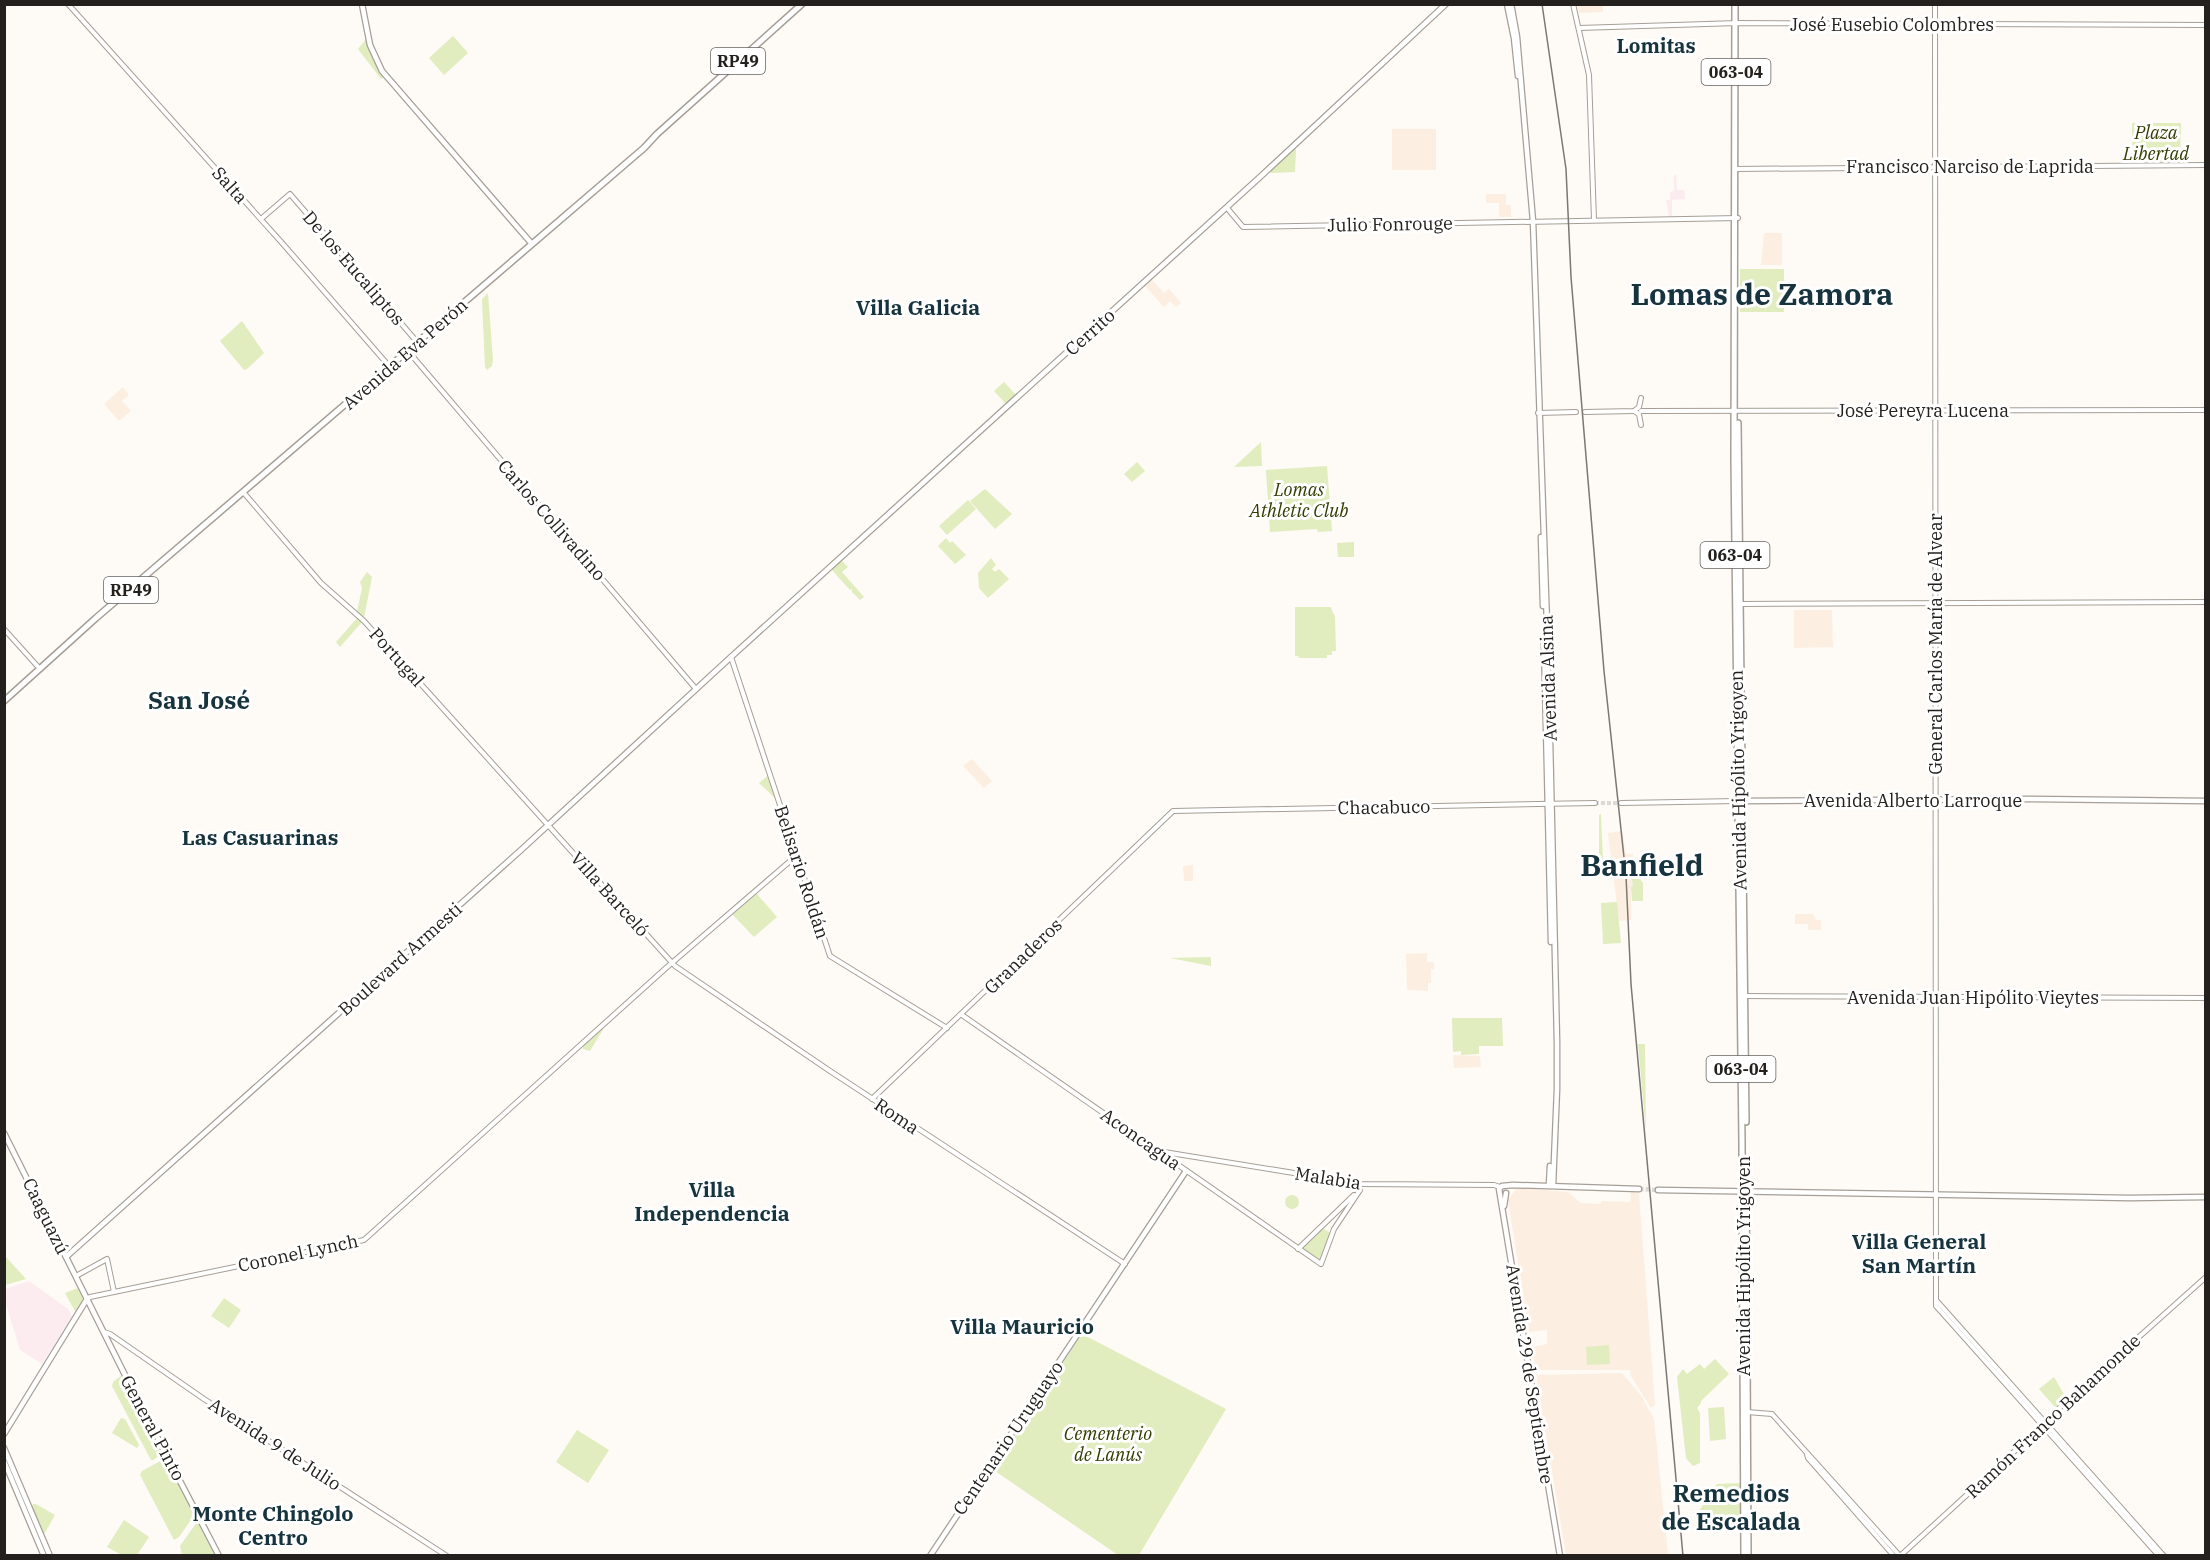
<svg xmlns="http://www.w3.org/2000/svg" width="2210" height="1560" font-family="'IBM Plex Serif',serif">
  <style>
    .commercial { fill: #fcecf0 }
    .built { fill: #fcefe1 }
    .green { fill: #e1ecbf }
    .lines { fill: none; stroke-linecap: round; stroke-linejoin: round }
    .tertiary-tunnel { stroke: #ddd9d5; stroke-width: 4; stroke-dasharray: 4 2; stroke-linecap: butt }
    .secondary-tunnel { stroke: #ddd9d5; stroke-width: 4.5; stroke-dasharray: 4.5 2; stroke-linecap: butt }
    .tertiary-casing { stroke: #a69f97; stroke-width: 6 }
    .secondary-casing { stroke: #a69f97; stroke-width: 7 }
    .primary-casing { stroke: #a69f97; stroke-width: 8 }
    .tertiary { stroke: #fff; stroke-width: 4 }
    .secondary { stroke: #fff; stroke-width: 4.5 }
    .primary { stroke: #fff; stroke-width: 5 }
    .rail { stroke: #7b7773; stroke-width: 1.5 }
    .labels { text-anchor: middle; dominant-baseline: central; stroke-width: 6; stroke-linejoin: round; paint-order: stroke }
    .shield { fill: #fff; stroke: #656361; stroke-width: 1.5 }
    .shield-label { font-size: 16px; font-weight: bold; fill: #23201d }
    .street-label { font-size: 18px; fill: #23201d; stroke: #fff }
    .park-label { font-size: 18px; font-style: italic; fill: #333b01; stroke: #fff }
    .neighbourhood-label { font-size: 20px; font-weight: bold; fill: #16333e; stroke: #fff }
    .quarter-label { font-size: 21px; font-weight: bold; fill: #16333e; stroke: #fff }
    .district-label { font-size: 24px; font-weight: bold; fill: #16333e; stroke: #fff }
    .town-label { font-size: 30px; font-weight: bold; fill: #16333e; stroke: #fff }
  </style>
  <rect width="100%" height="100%" fill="#fefaf5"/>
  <g class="commercial">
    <polygon points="1674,175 1676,175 1677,190 1684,190 1685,199 1672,200 1672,216 1669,216 1666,200 1670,200 1670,193 1674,190"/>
    <polygon points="29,1281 68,1309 72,1317 42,1364 20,1350 5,1301 5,1289"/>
  </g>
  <g class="built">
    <polygon points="1577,5 1603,5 1603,12 1579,13"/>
    <rect x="1392" y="129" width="44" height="41"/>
    <polygon points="1486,194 1506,194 1506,205 1511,205 1511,217 1499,217 1499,203 1486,203"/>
    <polygon points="1764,233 1782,233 1782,265 1761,265"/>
    <polygon points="1152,280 1164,293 1169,289 1181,303 1176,307 1170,301 1164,307 1145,286"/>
    <polygon points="123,387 129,395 122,401 131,411 119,421 104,404"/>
    <polygon points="1794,610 1832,610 1833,647 1794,648"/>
    <polygon points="972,759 992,781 984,788 963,766"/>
    <polygon points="1622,831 1626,854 1633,854 1634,872 1633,887 1631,887 1631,920 1619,921 1608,833"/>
    <polygon points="1193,865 1193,881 1184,881 1183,866"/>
    <polygon points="1795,914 1813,914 1816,920 1821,920 1821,930 1808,930 1808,924 1795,924"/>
    <polygon points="1427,953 1427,962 1434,962 1434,969 1431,969 1431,983 1428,983 1428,991 1407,990 1406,954"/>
    <polygon points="1453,1055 1480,1056 1481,1067 1454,1068"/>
    <polygon points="1517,1188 1568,1192 1581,1203 1600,1204 1602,1201 1630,1202 1631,1191 1639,1194 1655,1405 1651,1408 1631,1376 1630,1370 1536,1370 1532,1347 1547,1344 1547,1330 1529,1332 1508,1200"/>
    <polygon points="1622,1373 1642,1397 1654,1419 1668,1555 1566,1555 1536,1375"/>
  </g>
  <g class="green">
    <polygon points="453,36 468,53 444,75 429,58"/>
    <polygon points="366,39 385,76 381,79 358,49"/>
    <polygon points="2132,123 2181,123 2180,162 2132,161"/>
    <polygon points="1294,149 1296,150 1295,172 1271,173 1270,171"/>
    <rect x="1740" y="269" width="44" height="43"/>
    <polygon points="488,293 493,360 492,366 487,370 485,367 482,299"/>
    <polygon points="242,321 264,353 247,369 244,370 220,341"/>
    <polygon points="1004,382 1016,395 1006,404 994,391"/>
    <polygon points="1261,442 1262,466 1234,467"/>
    <polygon points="1137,462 1145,471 1132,482 1124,474"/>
    <polygon points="1327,466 1332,531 1318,532 1317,529 1270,532 1266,470"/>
    <polygon points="985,489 1012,514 995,529 970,501"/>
    <polygon points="968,500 976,509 947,535 939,526"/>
    <polygon points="946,538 950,543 952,541 966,555 955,564 938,546"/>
    <polygon points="1354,542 1354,557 1338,557 1337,543"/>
    <polygon points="991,558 996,565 992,569 995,572 999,569 1009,579 988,598 979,588 978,573"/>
    <polygon points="841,560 848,567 842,572 864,597 860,600 852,592 852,589 850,590 831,569"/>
    <polygon points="367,572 372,577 364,618 357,612 362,588 360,582"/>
    <polygon points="1295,607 1331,607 1333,613 1335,616 1336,651 1332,651 1332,655 1327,655 1327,658 1299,658 1298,656 1295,656"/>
    <polygon points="358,617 362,622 340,647 336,642"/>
    <polygon points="770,774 779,802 759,783"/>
    <polygon points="1601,814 1603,861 1601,863 1599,862 1599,815"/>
    <polygon points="1632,879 1640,879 1643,883 1643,901 1632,901 1631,887 1633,886"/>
    <polygon points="756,893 777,917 754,937 732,914"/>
    <polygon points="1617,902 1621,943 1603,944 1601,903"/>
    <polygon points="1210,957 1211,958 1211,966 1170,958"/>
    <polygon points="1452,1018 1502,1018 1503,1046 1479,1046 1479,1054 1461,1055 1461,1051 1453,1052"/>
    <polygon points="604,1028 590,1051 583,1049 583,1045"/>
    <polygon points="1638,1044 1645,1044 1646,1131"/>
    <circle cx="1292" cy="1202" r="7"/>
    <polygon points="1322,1228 1331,1233 1321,1260 1319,1261 1302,1248"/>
    <polygon points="5,1257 6,1257 26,1279 5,1285"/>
    <polygon points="78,1288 84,1300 76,1313 65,1293"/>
    <polygon points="224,1298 241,1310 229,1328 211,1316"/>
    <polygon points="1082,1334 1226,1409 1139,1555 1118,1555 992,1469"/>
    <polygon points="1609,1345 1610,1364 1587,1365 1586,1347"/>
    <polygon points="1715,1359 1729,1374 1701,1401 1701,1403 1697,1408 1700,1413 1700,1463 1693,1466 1686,1458 1677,1377 1683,1369 1687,1374 1700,1364 1704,1369"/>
    <polygon points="122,1375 163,1453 153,1460 151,1460 112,1386 113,1382"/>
    <polygon points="2054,1377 2066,1398 2055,1407 2039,1389"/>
    <polygon points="1724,1407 1726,1439 1710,1441 1708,1408"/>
    <polygon points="121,1418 125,1419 139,1445 137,1448 112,1433"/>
    <polygon points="577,1430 609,1450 588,1483 556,1462"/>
    <polygon points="164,1459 195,1514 179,1537 174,1540 140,1475 142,1471"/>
    <polygon points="1740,1483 1740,1529 1703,1530 1697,1514 1717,1484"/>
    <polygon points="33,1504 36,1504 55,1515 45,1533 43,1533 32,1507"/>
    <polygon points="124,1520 149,1537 137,1555 122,1555 107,1547"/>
    <polygon points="197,1522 200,1524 217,1555 182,1555 180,1546"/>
  </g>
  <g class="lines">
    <polyline class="tertiary-tunnel" points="1595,803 1621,803"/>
    <polyline class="secondary-tunnel" points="1639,1189 1658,1190"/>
    <defs>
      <g id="tertiary">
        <polyline points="68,4 283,244 389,366"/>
        <polyline points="1573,4 1589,75 1594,220"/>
        <polyline points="1935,4 1936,1306 2159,1556"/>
        <polyline points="1579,28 1738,23 2206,25"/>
        <polyline points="1735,169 2206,165"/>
        <polyline points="1227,208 1243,227 1738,218"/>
        <polyline points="261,219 290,194 418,343"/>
        <polyline points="408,351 696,689"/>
        <polyline points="1634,411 1639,414 1641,425"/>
        <polyline points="1641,411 2206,410"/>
        <polyline points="1585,412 1634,411 1639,407 1641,398"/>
        <polyline points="1538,413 1576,412"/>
        <polyline points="244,493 321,583 364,621 675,966 830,1071 1125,1264"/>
        <polyline points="1740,604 2206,602"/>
        <polyline points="4,629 40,669"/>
        <polyline points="731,657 830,956 947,1028"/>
        <polyline points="1621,803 1738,801"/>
        <polyline points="1744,996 2206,998"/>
        <polyline points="962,1015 1321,1264 1334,1229 1360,1190"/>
        <polyline points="872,1099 1173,811 1595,803"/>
        <polyline points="1158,1151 1362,1184 1494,1185 1500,1187"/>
        <polyline points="1298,1249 1354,1195"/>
        <polyline points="76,1276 107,1259 114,1292"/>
        <polyline points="87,1299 90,1297 364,1240 666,968 796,856"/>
        <polyline points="1936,1300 2164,1556"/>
        <polyline points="104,1332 110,1334 204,1399 447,1556"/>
        <polyline points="1747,1412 1772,1414 1900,1556"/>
        <polyline points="1807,1454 1808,1458 1894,1556"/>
        <polyline points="1900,1556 2041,1427 2046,1420 2206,1277"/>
      </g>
      <g id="secondary">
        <polyline points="362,4 370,45 382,71 532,244"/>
        <polyline points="1507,4 1514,38 1518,76"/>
        <polyline points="1511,4 1517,37 1533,221 1548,653 1557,1042 1557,1089 1553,1185"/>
        <polyline points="1541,537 1543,606"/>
        <polyline points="1544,641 1551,942"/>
        <polyline points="1740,801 2031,799 2206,801"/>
        <polyline points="4,1133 129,1383 219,1556"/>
        <polyline points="1549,1185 1550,1166"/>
        <polyline points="1658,1190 2130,1198 2206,1197"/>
        <polyline points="1504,1206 1506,1193"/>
        <polyline points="66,1257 521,850 731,657 1260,177 1446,4"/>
        <polyline points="4,1434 87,1299"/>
        <polyline points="4,1448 50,1556"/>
        <polyline points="4,1461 44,1556"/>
        <polyline points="930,1556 1186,1171"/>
        <polyline points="1560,1556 1499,1189 1502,1186 1513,1185 1639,1189"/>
      </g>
      <g id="primary">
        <polyline points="1735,4 1734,459 1742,1143 1744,1556"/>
        <polyline points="1738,423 1746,1122"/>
        <polyline points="4,701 96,618 644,148 657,134 802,4"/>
        <polyline points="1746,1161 1748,1556"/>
      </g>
    </defs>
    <use href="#tertiary" class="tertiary-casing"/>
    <use href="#secondary" class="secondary-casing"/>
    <use href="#primary" class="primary-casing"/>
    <use href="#tertiary" class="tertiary"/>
    <use href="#secondary" class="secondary"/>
    <use href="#primary" class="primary"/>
    <polyline class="rail" points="1542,4 1566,169 1571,277 1604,671 1626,876 1631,984 1683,1556"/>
  </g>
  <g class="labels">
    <g class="shield">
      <rect x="711" y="48" width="54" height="26" rx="4.5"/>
      <rect x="1701.5" y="59" width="69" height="26" rx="4.5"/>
      <rect x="1700.5" y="542" width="69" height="26" rx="4.5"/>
      <rect x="104" y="577" width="54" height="26" rx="4.5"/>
      <rect x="1706.5" y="1056" width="69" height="26" rx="4.5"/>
    </g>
    <g class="shield-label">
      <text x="738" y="61">RP49</text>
      <text x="1736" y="72">063-04</text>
      <text x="1735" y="555">063-04</text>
      <text x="131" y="590">RP49</text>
      <text x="1741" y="1069">063-04</text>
    </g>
    <g class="street-label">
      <text x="1892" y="24">José Eusebio Colombres</text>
      <text x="1970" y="166">Francisco Narciso de Laprida</text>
      <text transform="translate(230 185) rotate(48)">Salta</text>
      <text transform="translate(1390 224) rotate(-1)">Julio Fonrouge</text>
      <text transform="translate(354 268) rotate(49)">De los Eucaliptos</text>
      <text transform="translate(1090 332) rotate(-42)">Cerrito</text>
      <text transform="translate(405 354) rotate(-41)">Avenida Eva Perón</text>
      <text x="1923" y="410">José Pereyra Lucena</text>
      <text transform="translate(552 520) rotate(49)">Carlos Collivadino</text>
      <text transform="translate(1935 644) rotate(-90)">General Carlos María de Alvear</text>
      <text transform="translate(397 657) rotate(48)">Portugal</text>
      <text transform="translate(1548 678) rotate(-92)">Avenida Alsina</text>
      <text transform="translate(1738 780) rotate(-91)">Avenida Hipólito Yrigoyen</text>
      <text x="1913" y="800">Avenida Alberto Larroque</text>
      <text transform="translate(1384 807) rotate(-1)">Chacabuco</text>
      <text transform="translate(802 872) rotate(72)">Belisario Roldán</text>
      <text transform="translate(610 894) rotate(48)">Villa Barceló</text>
      <text transform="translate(1023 956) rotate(-44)">Granaderos</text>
      <text transform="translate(400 959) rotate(-42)">Boulevard Armesti</text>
      <text x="1973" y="997">Avenida Juan Hipólito Vieytes</text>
      <text transform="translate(897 1116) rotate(34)">Roma</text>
      <text transform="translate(1141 1139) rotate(35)">Aconcagua</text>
      <text transform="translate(1328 1178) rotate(9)">Malabia</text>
      <text transform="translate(46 1216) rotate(64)">Caaguazú</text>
      <text transform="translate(298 1253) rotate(-12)">Coronel Lynch</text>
      <text transform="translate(1743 1266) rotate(-90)">Avenida Hipólito Yrigoyen</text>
      <text transform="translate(1530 1374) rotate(81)">Avenida 29 de Septiembre</text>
      <text transform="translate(2053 1416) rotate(-43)">Ramón Franco Bahamonde</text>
      <text transform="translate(153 1428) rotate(62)">General Pinto</text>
      <text transform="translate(1008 1438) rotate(-56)">Centenario Uruguayo</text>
      <text transform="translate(275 1444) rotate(33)">Avenida 9 de Julio</text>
    </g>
    <g class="park-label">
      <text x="2156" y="132">Plaza<tspan x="2156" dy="21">Libertad</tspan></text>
      <text x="1299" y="489">Lomas<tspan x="1299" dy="21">Athletic Club</tspan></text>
      <text x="1108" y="1433">Cementerio<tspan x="1108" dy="21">de Lanús</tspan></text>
    </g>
    <g class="neighbourhood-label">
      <text x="1656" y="45">Lomitas</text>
    </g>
    <g class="quarter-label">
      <text x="918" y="307">Villa Galicia</text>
      <text x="260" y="837">Las Casuarinas</text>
      <text x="712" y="1189">Villa<tspan x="712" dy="24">Independencia</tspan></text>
      <text x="1919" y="1241">Villa General<tspan x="1919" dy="24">San Martín</tspan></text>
      <text x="1022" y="1326">Villa Mauricio</text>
      <text x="273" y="1513">Monte Chingolo<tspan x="273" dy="24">Centro</tspan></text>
    </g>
    <g class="district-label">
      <text x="199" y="700">San José</text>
      <text x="1731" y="1493">Remedios<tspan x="1731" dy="28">de Escalada</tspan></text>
    </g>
    <g class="town-label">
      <text x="1762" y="293">Lomas de Zamora</text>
      <text x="1642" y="864">Banfield</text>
    </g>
  </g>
  <rect width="2210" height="1560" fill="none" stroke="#23201d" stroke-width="12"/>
</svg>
